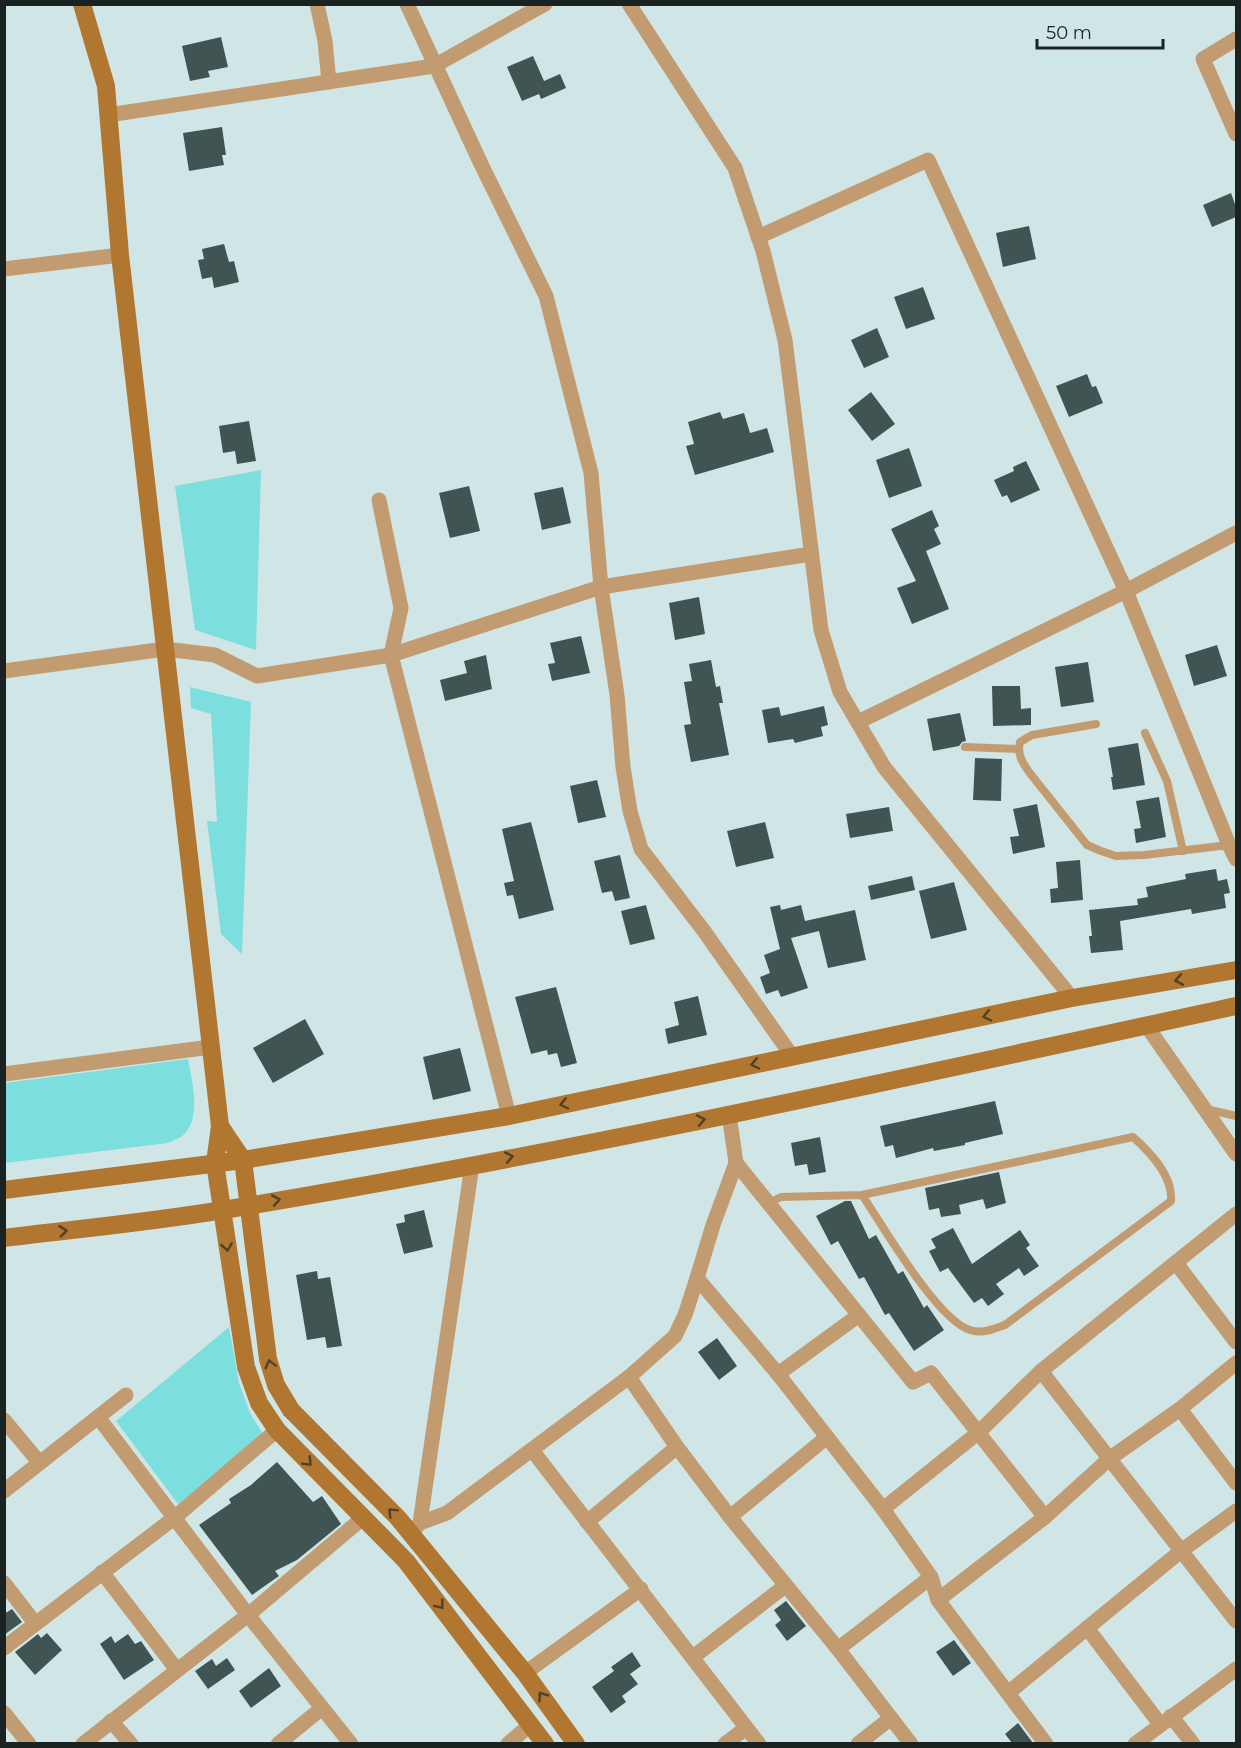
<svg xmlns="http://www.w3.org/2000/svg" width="1241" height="1748" font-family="Montserrat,sans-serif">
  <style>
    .green { fill: #7ddede }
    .building { fill: #415454 }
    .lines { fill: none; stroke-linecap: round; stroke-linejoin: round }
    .lane { stroke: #c29b71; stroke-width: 8 }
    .street { stroke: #c29b71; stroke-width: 15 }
    .secondary { stroke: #b17730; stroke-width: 18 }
    .oneway { stroke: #4f4027 }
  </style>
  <rect width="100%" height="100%" fill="#d0e6e6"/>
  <g class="green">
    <polygon points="261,470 256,650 195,630 175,486"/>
    <polygon points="190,687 251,702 242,954 221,934 207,821 217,822 211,714 191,708"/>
    <path d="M188,1059C192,1081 203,1121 181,1137C177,1139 172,1141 168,1143L5,1163V1083Z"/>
    <polygon points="229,1327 239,1383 250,1413 265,1437 178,1504 116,1421"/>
  </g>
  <g class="building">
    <polygon points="221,37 228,67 208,71 210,77 190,81 182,46"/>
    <polygon points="533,56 544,81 560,74 566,88 541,99 539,94 522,101 507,67"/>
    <polygon points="222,127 226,155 222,155 224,165 189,171 183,133"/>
    <polygon points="1231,193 1236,207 1236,217 1212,227 1203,205"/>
    <polygon points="1029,226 1036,259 1003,267 996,233"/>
    <polygon points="224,244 229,262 234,261 239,282 214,288 212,277 202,279 198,260 204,259 202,249"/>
    <polygon points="923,287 935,319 906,329 894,297"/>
    <polygon points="877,328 889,357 864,368 851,340"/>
    <polygon points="1087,374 1092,387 1096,386 1103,403 1069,417 1056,386"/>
    <polygon points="871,392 895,424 872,441 848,410"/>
    <polygon points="720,412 723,419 744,413 750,433 767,428 774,452 695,475 686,446 694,444 688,422"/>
    <polygon points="249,421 256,461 237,464 235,451 223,453 219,426"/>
    <polygon points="909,448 922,486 889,498 876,460"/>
    <polygon points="1026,461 1040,490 1011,503 1007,495 1002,497 994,480 1014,471 1013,467"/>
    <polygon points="469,486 480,531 450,538 439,493"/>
    <polygon points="563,487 571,523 542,530 534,493"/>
    <polygon points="932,510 939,526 934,529 941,544 926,551 949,609 912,624 897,588 916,581 891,529"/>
    <polygon points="699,597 705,634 675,640 669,603"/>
    <polygon points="581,636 590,673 552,681 548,664 555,663 550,643"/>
    <polygon points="1217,645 1227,676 1194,686 1185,655"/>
    <polygon points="486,655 492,689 445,701 440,680 467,673 464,661"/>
    <polygon points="711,660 716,687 720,686 723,703 719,703 729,755 691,762 684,725 691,724 684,682 692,681 689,664"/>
    <polygon points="1088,662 1094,702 1061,707 1055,667"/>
    <polygon points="992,686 1020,686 1021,709 1031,708 1031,725 993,726"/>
    <polygon points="824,706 828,725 821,727 823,736 795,743 793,739 768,743 762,710 779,707 781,716"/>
    <polygon points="960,713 966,741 962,742 959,746 933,751 927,719"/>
    <polygon points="1138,743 1145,785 1113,790 1111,777 1113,777 1108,748"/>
    <polygon points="975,758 1002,759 1001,801 973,800"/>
    <polygon points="597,780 606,817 578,823 570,786"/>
    <polygon points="1159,797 1166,837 1136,843 1134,829 1141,828 1136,801"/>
    <polygon points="1037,804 1045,847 1013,854 1010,837 1019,836 1013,809"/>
    <polygon points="889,807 893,831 850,838 846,814"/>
    <polygon points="531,822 554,910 519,919 513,895 507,896 504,883 514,881 502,829"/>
    <polygon points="765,822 774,858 736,867 727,831"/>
    <polygon points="620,855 630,898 615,901 612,891 602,893 594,861"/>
    <polygon points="1080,860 1083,900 1051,903 1050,889 1058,888 1056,862"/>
    <polygon points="1216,869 1218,881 1227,879 1230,893 1224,894 1226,908 1192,914 1191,909 1120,921 1123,950 1091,953 1089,936 1092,936 1089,910 1138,905 1137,899 1148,897 1146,887 1186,879 1185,874"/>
    <polygon points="912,876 915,890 871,900 868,886"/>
    <polygon points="954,882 967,930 931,939 919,891"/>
    <polygon points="646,905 655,939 630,945 621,911"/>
    <polygon points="780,905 781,910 801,905 805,921 855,910 866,960 828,968 819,931 791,938 808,988 781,997 778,990 766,994 760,977 770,973 764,955 780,949 770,907"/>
    <polygon points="556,987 577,1063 561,1067 557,1053 548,1055 547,1050 531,1054 515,997"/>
    <polygon points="698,996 707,1035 668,1044 665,1029 679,1025 674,1002"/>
    <polygon points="305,1019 324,1054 273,1083 253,1048"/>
    <polygon points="460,1048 471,1091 433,1100 423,1057"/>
    <polygon points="995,1101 1003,1134 965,1143 965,1145 934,1151 933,1148 896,1158 893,1145 885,1147 880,1126"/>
    <polygon points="820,1137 826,1172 809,1175 807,1164 795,1166 791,1143"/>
    <polygon points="999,1172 1006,1203 986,1209 983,1199 959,1205 961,1214 941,1217 939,1208 929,1210 925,1188"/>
    <polygon points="845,1201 851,1201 869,1239 876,1235 898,1274 903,1271 924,1308 927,1305 944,1330 914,1351 889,1313 885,1315 864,1277 859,1279 838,1241 831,1245 816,1216"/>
    <polygon points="424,1210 433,1247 404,1254 396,1224 405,1222 404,1215"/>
    <polygon points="953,1228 972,1264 1020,1230 1030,1245 1026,1248 1039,1266 1024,1276 1019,1268 996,1284 1004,1294 988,1306 982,1298 974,1303 948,1268 940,1272 929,1251 936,1248 931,1239"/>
    <polygon points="317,1271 318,1279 330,1277 342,1346 327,1348 325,1337 307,1340 296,1275"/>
    <polygon points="717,1338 737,1366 719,1380 698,1352"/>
    <polygon points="277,1462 313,1502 322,1496 341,1524 297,1560 275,1571 279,1576 252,1595 199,1525 231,1503 229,1499 251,1485"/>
    <polygon points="786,1601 806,1626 787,1641 775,1625 781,1620 774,1610"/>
    <polygon points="12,1609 22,1622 4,1635 4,1614"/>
    <polygon points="47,1633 62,1650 35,1675 15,1652 38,1634 41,1638"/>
    <polygon points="128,1634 135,1644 141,1641 154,1660 124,1680 100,1644 111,1636 115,1643"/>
    <polygon points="954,1640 971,1663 953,1676 936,1652"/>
    <polygon points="632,1652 641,1666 630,1674 638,1684 622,1696 626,1702 611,1713 592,1687 614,1671 611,1667"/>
    <polygon points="227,1658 235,1670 208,1689 195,1671 212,1659 216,1666"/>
    <polygon points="269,1668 281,1686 251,1708 239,1691"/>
    <polygon points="1018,1723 1033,1743 1012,1743 1005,1734"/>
  </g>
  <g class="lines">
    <g class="lane">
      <path d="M1096,724L1032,735L1020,742C1017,754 1022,762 1029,772L1087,845L1101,851L1116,856L1144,855L1229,845"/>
      <polyline points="1145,733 1167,781 1183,851"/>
      <polyline points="965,747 1019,749"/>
      <polyline points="1206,1109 1236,1116"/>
      <path d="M769,1203L781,1197L862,1195L1133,1137C1151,1153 1173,1176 1171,1201L1005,1325C994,1329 982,1334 970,1330C937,1320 883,1226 862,1195"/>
    </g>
    <g class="street">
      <polyline points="317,4 325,41 329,82"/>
      <polyline points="407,4 481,164 546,296 591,473 601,587 617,695 623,767 630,811 641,849 704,931 792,1056"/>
      <polyline points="629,4 735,168 763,251 785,340 821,630 840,692 884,767 1072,998"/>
      <polyline points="1236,39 1203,59 1236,134"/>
      <polyline points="108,115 434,66 545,4"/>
      <polyline points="758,237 928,160 1126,591 1229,845 1236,859"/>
      <polyline points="4,269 120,255"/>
      <polyline points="379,500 401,608 391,655 509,1116"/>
      <polyline points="4,671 165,649 215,655 257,676 391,655 601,587 811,554"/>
      <polyline points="858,722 1126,591 1236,533"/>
      <polyline points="1146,1025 1236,1154"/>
      <polyline points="4,1074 211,1047"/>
      <polyline points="736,1163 913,1382 931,1373 1045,1517"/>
      <polyline points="1176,1263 1236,1342"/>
      <polyline points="697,1278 713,1225 736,1163 729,1114"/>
      <polyline points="1041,1371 1236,1214"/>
      <polyline points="778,1374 859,1315"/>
      <polyline points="629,1377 677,1447 730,1517 838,1649 911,1744"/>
      <polyline points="1180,1409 1236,1483"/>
      <polyline points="98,1417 248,1615 351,1744"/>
      <polyline points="4,1420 39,1462"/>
      <polyline points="532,1450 759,1744"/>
      <polyline points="4,1491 126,1395"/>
      <polyline points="883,1509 979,1432 1041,1371 1236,1621"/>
      <polyline points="730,1517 827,1437"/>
      <polyline points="587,1522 677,1447"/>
      <polyline points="420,1523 472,1165"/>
      <polyline points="411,1533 420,1523 447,1513 629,1377 675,1336 685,1315 697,1278 778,1374 883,1509 931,1577 938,1600 1046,1744"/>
      <polyline points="102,1572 177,1670"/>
      <polyline points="4,1583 35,1623"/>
      <polyline points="938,1600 1045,1517 1109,1459 1180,1409 1236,1363"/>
      <polyline points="1087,1628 1160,1724"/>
      <polyline points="4,1648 174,1518 277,1430"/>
      <polyline points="838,1649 931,1577"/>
      <polyline points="693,1657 785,1586"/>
      <polyline points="525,1673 641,1589"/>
      <polyline points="1008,1693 1181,1551 1236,1511"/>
      <polyline points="4,1713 29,1744"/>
      <polyline points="1171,1716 1193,1744"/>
      <polyline points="111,1721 131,1744"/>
      <polyline points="83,1744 248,1615 364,1517"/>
      <polyline points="278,1744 322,1708"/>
      <polyline points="508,1744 531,1724"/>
      <polyline points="725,1744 746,1728"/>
      <polyline points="858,1744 891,1718"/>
      <polyline points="1135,1744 1236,1669"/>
    </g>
    <g class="secondary">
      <polyline points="82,4 106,86 120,255 220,1126 215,1163 246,1367 259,1403 277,1430 406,1561 545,1744"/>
      <polyline points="220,1126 243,1160 268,1359 276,1385 291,1410 398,1518 525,1673 576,1744"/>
      <polyline points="4,1190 243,1160 509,1116 1072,998 1236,970"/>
      <path d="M4,1238C77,1229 151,1222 223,1210C563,1154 900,1079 1236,1006"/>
    </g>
  </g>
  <defs><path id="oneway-chevron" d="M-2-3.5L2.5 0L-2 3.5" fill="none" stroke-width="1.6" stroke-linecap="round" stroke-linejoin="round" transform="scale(1.5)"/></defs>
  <g class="oneway">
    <use href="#oneway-chevron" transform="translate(1179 980) rotate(170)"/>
    <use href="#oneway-chevron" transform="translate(987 1016) rotate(168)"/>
    <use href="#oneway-chevron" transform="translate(755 1064) rotate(168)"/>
    <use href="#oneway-chevron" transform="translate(564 1104) rotate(168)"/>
    <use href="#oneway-chevron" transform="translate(701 1120) rotate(-11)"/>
    <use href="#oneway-chevron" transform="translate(509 1157) rotate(-11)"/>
    <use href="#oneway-chevron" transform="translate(276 1200) rotate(-10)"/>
    <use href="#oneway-chevron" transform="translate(63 1231) rotate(-7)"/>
    <use href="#oneway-chevron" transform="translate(227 1247) rotate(81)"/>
    <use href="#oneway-chevron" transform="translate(270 1364) rotate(-104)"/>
    <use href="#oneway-chevron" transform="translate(308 1462) rotate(45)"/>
    <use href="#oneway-chevron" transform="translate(392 1512) rotate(-135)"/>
    <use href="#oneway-chevron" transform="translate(440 1605) rotate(52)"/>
    <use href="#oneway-chevron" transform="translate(542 1696) rotate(-126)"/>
  </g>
  <rect width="1241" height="1748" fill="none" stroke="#1a2222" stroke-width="12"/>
  <path d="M1037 39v9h126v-9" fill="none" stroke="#1a2222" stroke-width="3"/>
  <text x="1046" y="39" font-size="18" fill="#1a2222" stroke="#d0e6e6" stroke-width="4.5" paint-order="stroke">50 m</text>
</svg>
